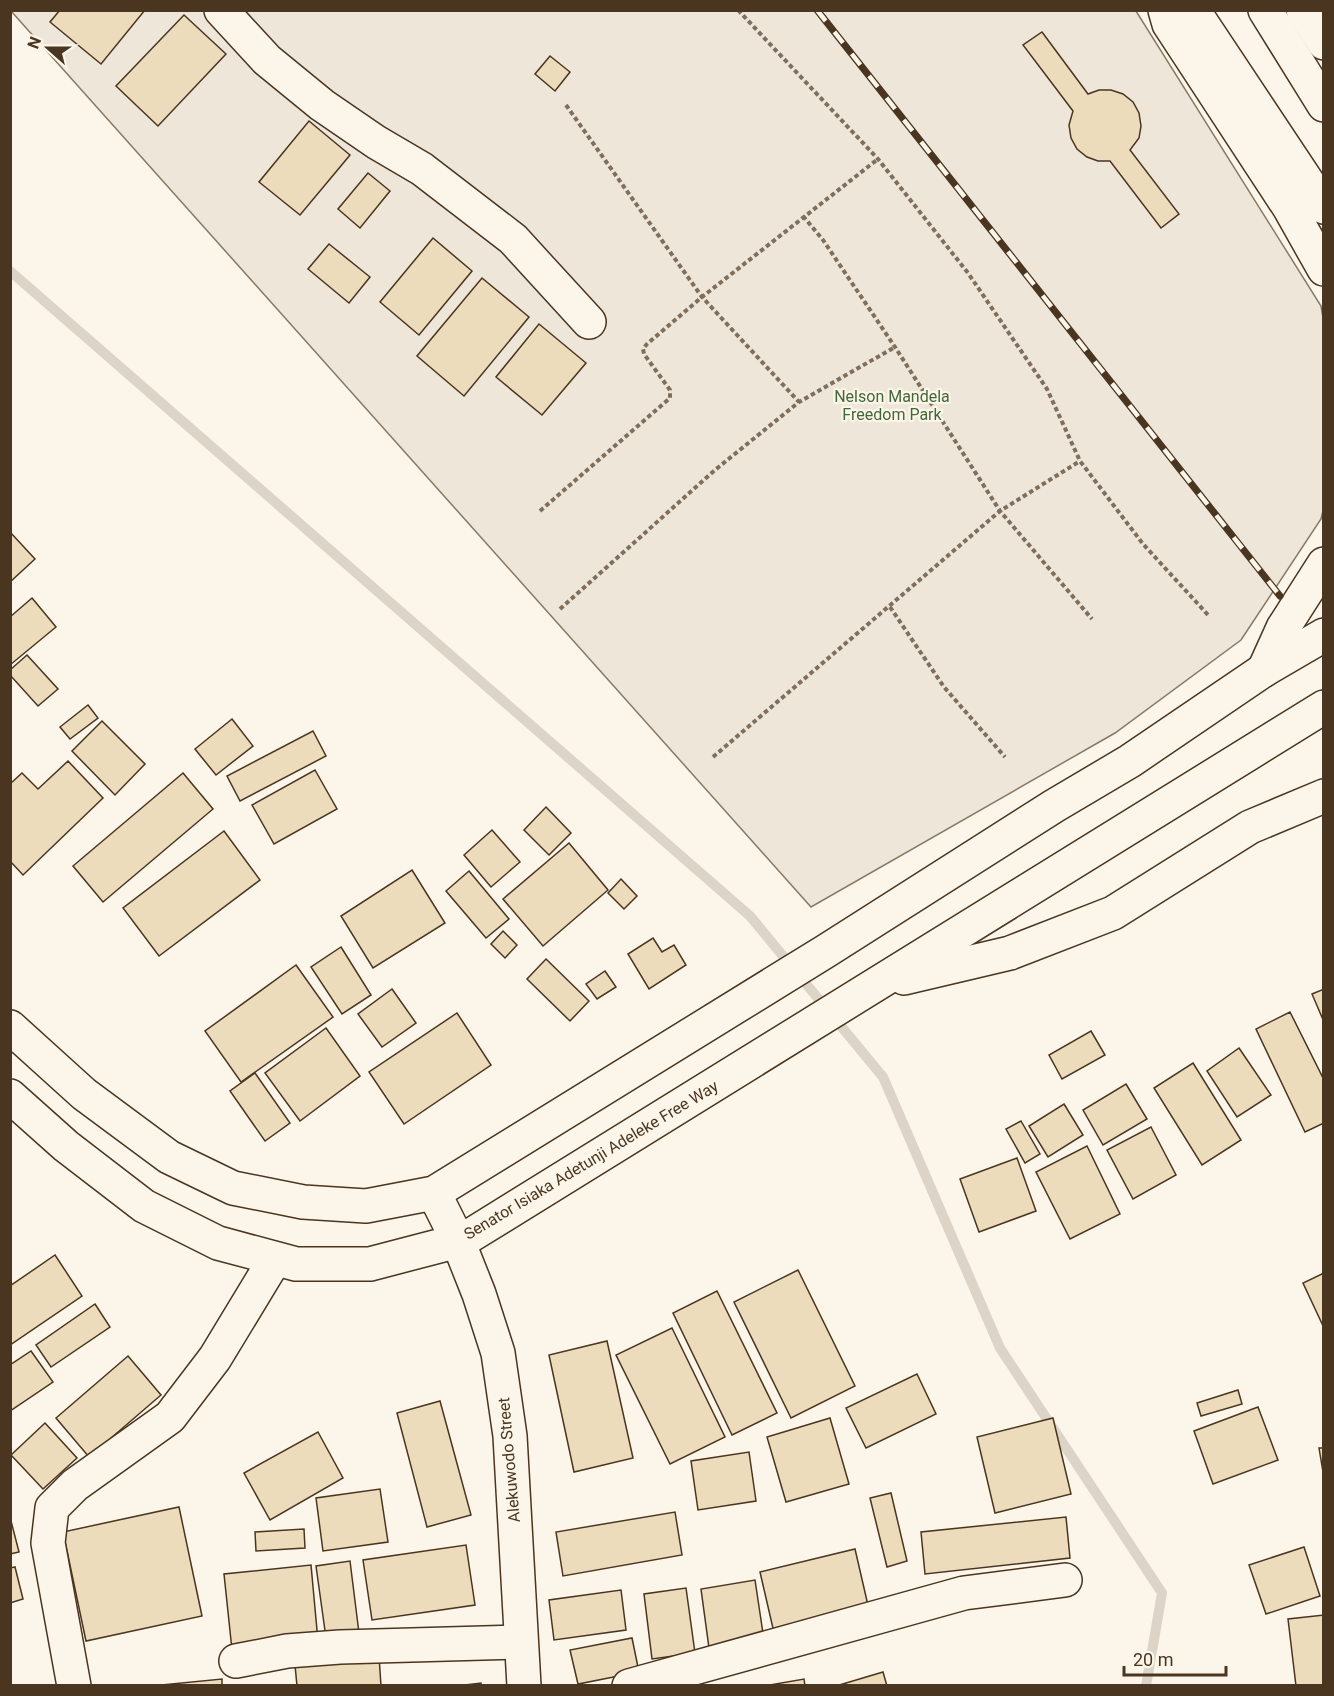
<svg xmlns="http://www.w3.org/2000/svg" width="1334" height="1696" font-family="Roboto,sans-serif">
  <style>
    .green { fill: #ede6d9; stroke: #887966; stroke-width: 1.5 }
    .lines { fill: none; stroke-linecap: round; stroke-linejoin: round }
    .stream { stroke: #dcd4c6; stroke-width: 10 }
    .building { fill: #ecdcbc; stroke: #4a3520; stroke-width: 1.5 }
    .minor-casing { stroke: #4a3520; stroke-width: 36 }
    .major-casing { stroke: #4a3520; stroke-width: 36 }
    .path { stroke: #7f6f5c; stroke-width: 4; stroke-dasharray: 4.5 3; stroke-linecap: butt }
    .minor { stroke: #fbf6e9; stroke-width: 33 }
    .major { stroke: #fbf6e9; stroke-width: 33 }
    .rail-casing { stroke: #4a3520; stroke-width: 7 }
    .rail { stroke: #fbf6e9; stroke-width: 4.5; stroke-dasharray: 14; stroke-linecap: butt }
    .labels { text-anchor: middle; dominant-baseline: central; stroke-width: 4.5; stroke-linejoin: round; paint-order: stroke }
    .park-label { font-size: 16px; fill: #436837; stroke: #fbf6e9 }
    .street-label { font-size: 16px; fill: #4a3520; stroke: #fbf6e9 }
  </style>
  <rect width="100%" height="100%" fill="#fbf6e9"/>
  <polygon class="green" points="11,11 1136,11 1321,306 1324,323 1324,507 1321,519 1241,640 1115,733 811,907"/>
  <g class="lines">
    <polyline class="stream" points="10,271 750,916 883,1077 1000,1348 1162,1593 1146,1686"/>
  </g>
  <g class="building">
    <polygon points="60,10 145,10 101,64 50,22"/>
    <polygon points="184,15 226,54 158,126 116,86"/>
    <polygon points="1042,32 1088,94 1099,90 1111,90 1123,94 1133,102 1139,113 1141,126 1139,138 1130,150 1179,214 1161,228 1110,161 1098,161 1087,157 1077,149 1071,138 1069,125 1073,111 1023,45"/>
    <polygon points="550,56 570,72 555,91 535,74"/>
    <polygon points="309,121 350,155 300,215 259,182"/>
    <polygon points="368,173 390,191 360,228 338,209"/>
    <polygon points="433,238 472,271 419,335 380,302"/>
    <polygon points="329,244 370,277 349,303 308,269"/>
    <polygon points="482,278 529,317 464,396 417,356"/>
    <polygon points="539,324 586,363 542,415 496,377"/>
    <polygon points="10,532 35,559 10,582"/>
    <polygon points="32,598 56,627 10,665 10,617"/>
    <polygon points="27,655 58,689 38,706 10,675 10,670"/>
    <polygon points="88,705 98,718 70,739 60,727"/>
    <polygon points="232,719 253,746 216,775 195,749"/>
    <polygon points="102,721 145,764 115,795 72,751"/>
    <polygon points="313,731 326,756 240,801 227,776"/>
    <polygon points="68,761 103,798 23,875 10,861 10,784 22,773 38,789"/>
    <polygon points="315,770 337,809 274,844 252,805"/>
    <polygon points="183,773 213,809 103,902 73,866"/>
    <polygon points="546,807 571,833 549,855 524,830"/>
    <polygon points="492,830 520,862 491,887 464,855"/>
    <polygon points="224,831 260,880 159,956 123,908"/>
    <polygon points="569,843 608,890 543,946 503,899"/>
    <polygon points="412,870 445,923 373,968 341,916"/>
    <polygon points="469,871 509,919 486,938 446,891"/>
    <polygon points="621,879 637,896 624,909 608,893"/>
    <polygon points="503,931 517,945 505,958 491,944"/>
    <polygon points="653,938 662,952 674,945 686,965 649,989 628,954"/>
    <polygon points="341,947 371,995 342,1014 311,967"/>
    <polygon points="546,959 589,1001 570,1021 527,979"/>
    <polygon points="296,965 333,1017 241,1082 205,1031"/>
    <polygon points="605,971 616,987 597,999 586,984"/>
    <polygon points="392,989 416,1023 382,1047 358,1014"/>
    <polygon points="1324,989 1324,1022 1312,994"/>
    <polygon points="1290,1012 1324,1080 1324,1123 1305,1132 1256,1029"/>
    <polygon points="457,1013 491,1065 404,1124 369,1072"/>
    <polygon points="326,1028 360,1076 300,1121 265,1073"/>
    <polygon points="1091,1031 1105,1055 1062,1079 1049,1055"/>
    <polygon points="1239,1048 1271,1095 1237,1117 1207,1071"/>
    <polygon points="1193,1063 1241,1140 1202,1165 1154,1088"/>
    <polygon points="255,1073 290,1123 265,1141 230,1091"/>
    <polygon points="1126,1084 1147,1119 1103,1145 1083,1110"/>
    <polygon points="1064,1104 1083,1135 1048,1157 1029,1126"/>
    <polygon points="1021,1121 1040,1154 1025,1163 1006,1129"/>
    <polygon points="1151,1127 1176,1175 1133,1199 1107,1150"/>
    <polygon points="1087,1146 1120,1214 1070,1239 1036,1172"/>
    <polygon points="1017,1158 1036,1211 979,1232 960,1179"/>
    <polygon points="55,1255 82,1296 10,1345 10,1286"/>
    <polygon points="798,1270 855,1386 791,1418 734,1302"/>
    <polygon points="1324,1273 1324,1328 1303,1283"/>
    <polygon points="717,1291 777,1413 732,1435 673,1313"/>
    <polygon points="95,1304 110,1327 51,1367 36,1345"/>
    <polygon points="672,1328 725,1437 670,1464 616,1355"/>
    <polygon points="607,1341 633,1458 574,1472 549,1355"/>
    <polygon points="31,1351 53,1382 10,1411 10,1365"/>
    <polygon points="128,1356 161,1395 89,1457 56,1418"/>
    <polygon points="917,1374 936,1414 866,1448 846,1408"/>
    <polygon points="1238,1390 1242,1404 1201,1416 1197,1403"/>
    <polygon points="440,1401 471,1515 427,1527 397,1413"/>
    <polygon points="1258,1407 1278,1460 1213,1484 1194,1431"/>
    <polygon points="830,1418 849,1484 786,1502 767,1437"/>
    <polygon points="1053,1418 1071,1494 995,1513 977,1437"/>
    <polygon points="45,1423 77,1458 43,1489 11,1455"/>
    <polygon points="318,1432 343,1478 270,1520 244,1473"/>
    <polygon points="1319,1448 1324,1448 1324,1478"/>
    <polygon points="749,1452 756,1501 698,1510 691,1461"/>
    <polygon points="380,1489 388,1542 323,1551 316,1498"/>
    <polygon points="891,1493 907,1561 887,1567 870,1498"/>
    <polygon points="179,1507 202,1616 86,1641 63,1532"/>
    <polygon points="675,1512 682,1555 563,1576 556,1532"/>
    <polygon points="10,1517 19,1552 10,1554"/>
    <polygon points="1066,1517 1070,1558 925,1574 921,1532"/>
    <polygon points="304,1529 305,1548 256,1551 255,1532"/>
    <polygon points="466,1545 475,1605 372,1620 363,1560"/>
    <polygon points="1304,1547 1320,1596 1266,1614 1249,1565"/>
    <polygon points="855,1549 870,1614 775,1637 760,1572"/>
    <polygon points="350,1561 359,1633 326,1638 316,1566"/>
    <polygon points="311,1565 318,1641 232,1650 224,1574"/>
    <polygon points="15,1567 23,1599 10,1603 10,1568"/>
    <polygon points="755,1580 764,1640 709,1648 701,1589"/>
    <polygon points="686,1588 695,1653 652,1659 644,1594"/>
    <polygon points="621,1590 626,1630 554,1640 549,1600"/>
    <polygon points="1324,1615 1324,1686 1296,1686 1288,1619"/>
    <polygon points="632,1638 639,1672 578,1684 570,1650"/>
    <polygon points="379,1656 381,1686 297,1686 295,1665"/>
    <polygon points="883,1672 887,1686 836,1686"/>
    <polygon points="222,1679 222,1686 151,1686"/>
    <polygon points="804,1679 805,1686 764,1686"/>
    <polygon points="481,1683 481,1686 456,1686"/>
  </g>
  <g class="lines">
    <defs>
      <g id="minor">
        <polyline points="221,10 267,60 322,105 376,142 422,169 513,239 589,322"/>
        <polyline points="434,1193 458,1241 479,1294 498,1353 510,1436 524,1686"/>
        <polyline points="236,1661 287,1651 340,1647 520,1642"/>
        <polyline points="74,1686 48,1543 52,1508 75,1485 170,1417 215,1358 275,1259"/>
        <polyline points="629,1686 964,1593 1065,1580"/>
      </g>
      <g id="major">
        <polyline points="1165,10 1169,24 1289,207 1324,269"/>
        <polyline points="1193,10 1324,207"/>
        <polyline points="1265,10 1324,105"/>
        <polyline points="1303,10 1324,43"/>
        <polyline points="1264,670 1283,628 1324,564"/>
        <polyline points="904,978 1010,953 1113,913 1250,827 1324,796"/>
        <polyline points="10,1027 84,1094 169,1157 233,1188 303,1202 366,1206 434,1193 826,951 1054,806 1130,761 1264,670 1324,635"/>
        <polyline points="10,1096 66,1146 144,1206 218,1243 296,1264 370,1264 458,1241 468,1237 1324,707"/>
      </g>
    </defs>
    <use href="#minor" class="minor-casing"/>
    <use href="#major" class="major-casing"/>
    <g class="path">
      <polyline points="738,10 878,159 968,273 1047,389 1080,461 1143,544 1209,616"/>
      <polyline points="566,105 702,297 799,402"/>
      <polyline points="803,216 823,240 895,347 1000,511 1092,619"/>
      <polyline points="540,511 670,398 670,390 644,354 643,349 647,344 702,297 878,159"/>
      <polyline points="890,607 944,687 1005,757"/>
      <polyline points="560,609 715,470 799,402 895,347"/>
      <polyline points="713,757 1000,511 1080,461"/>
    </g>
    <use href="#minor" class="minor"/>
    <use href="#major" class="major"/>
    <defs>
      <polyline id="rail" points="817,10 1280,596"/>
    </defs>
    <use href="#rail" class="rail-casing"/>
    <use href="#rail" class="rail"/>
  </g>
  <g class="labels">
    <g class="park-label">
      <text x="892" y="396">Nelson Mandela<tspan x="892" dy="18">Freedom Park</tspan></text>
    </g>
    <g class="street-label">
      <text transform="translate(591 1160) rotate(-31)">Senator Isiaka Adetunji Adeleke Free Way</text>
      <text transform="translate(509 1460) rotate(-95)">Alekuwodo Street</text>
    </g>
  </g>
  <rect width="1334" height="1696" fill="none" stroke="#4a3520" stroke-width="24"/>
  <g transform="translate(48 48) rotate(291)" stroke="#fbf6e9" stroke-width="4.5" paint-order="stroke">
  <path d="M0-4.5L10 22L0 15L-10 22Z" fill="#4a3520"/>
  <text y="-9" font-size="16" font-weight="bold" text-anchor="middle" fill="#4a3520">N</text>
  </g>
  <path d="M1124 1666v9h102v-9" fill="none" stroke="#4a3520" stroke-width="3"/>
  <text x="1133" y="1666" font-size="18" fill="#4a3520" stroke="#fbf6e9" stroke-width="4.5" paint-order="stroke">20 m</text>
</svg>
